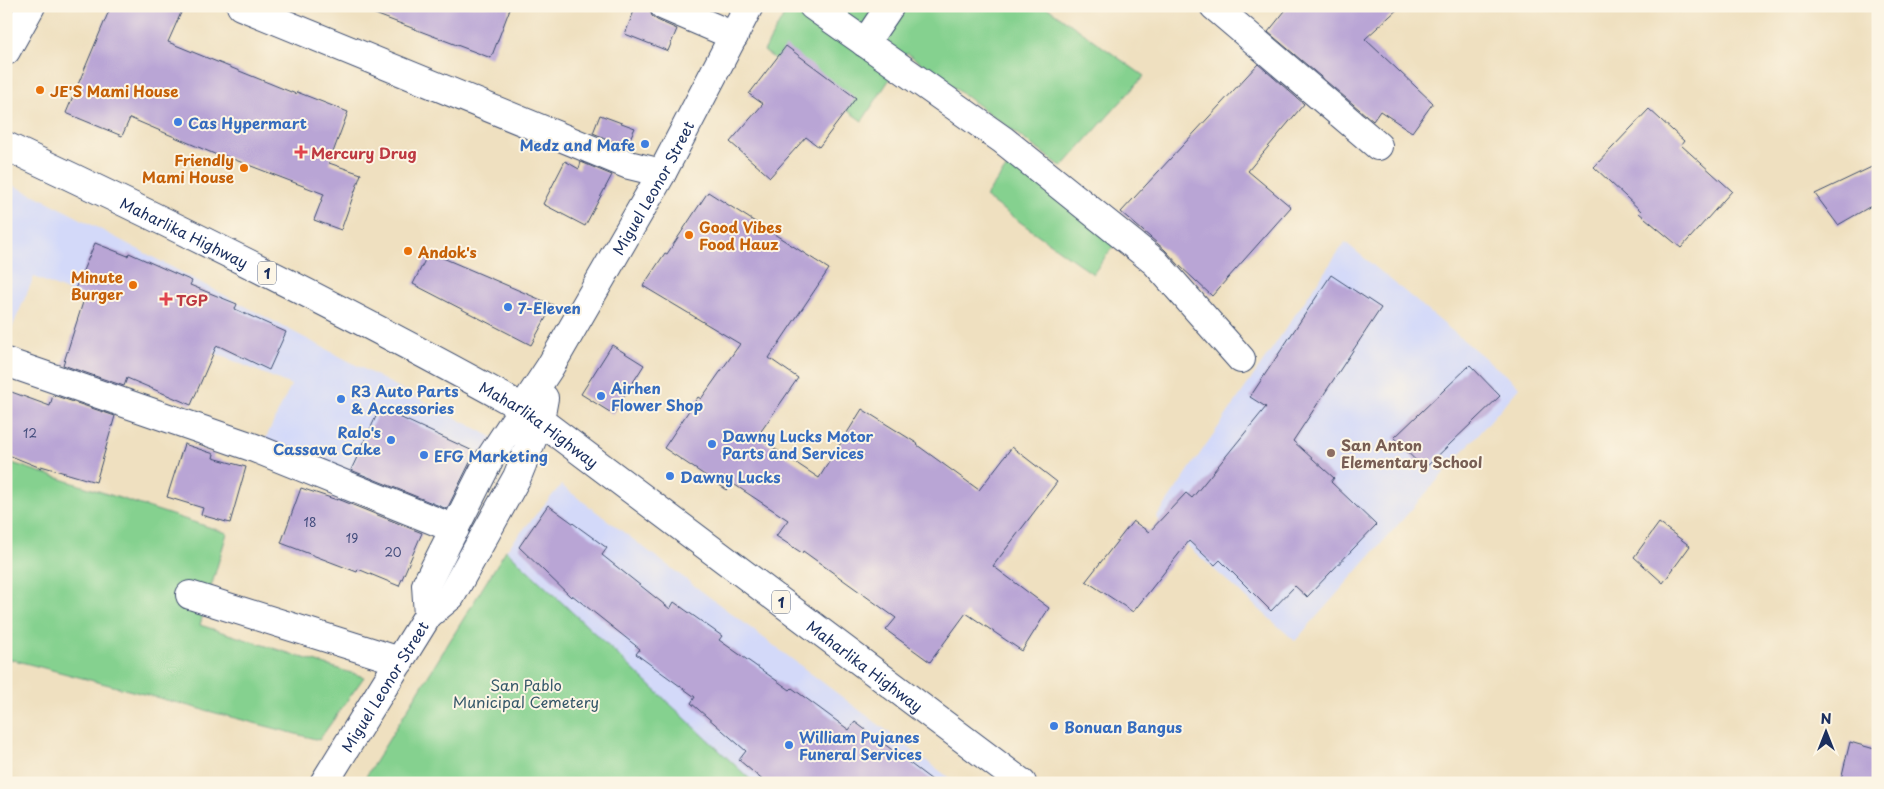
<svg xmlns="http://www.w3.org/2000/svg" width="1884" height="789" font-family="'Playpen Sans',sans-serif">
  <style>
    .built { fill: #d3d9f9 }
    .green { fill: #85d18f; stroke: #508076 }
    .building { fill: #b9a5d5 }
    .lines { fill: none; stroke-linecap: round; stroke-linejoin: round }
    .minor-casing { stroke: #3b4a6d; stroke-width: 30 }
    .major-casing { stroke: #3b4a6d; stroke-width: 30 }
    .minor { stroke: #fff; stroke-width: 28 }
    .major { stroke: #fff; stroke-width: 28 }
    .food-dot { fill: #e8710a; stroke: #fcf5e5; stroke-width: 2 }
    .shop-dot { fill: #3f7fe0; stroke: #fcf5e5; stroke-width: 2 }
    .health-dot { fill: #e0444e; stroke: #fcf5e5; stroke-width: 2 }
    .education-dot { fill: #8d6e63; stroke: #fcf5e5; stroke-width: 2 }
    .labels { text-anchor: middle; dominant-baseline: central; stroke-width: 4; stroke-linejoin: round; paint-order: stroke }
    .number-label { font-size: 12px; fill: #424c7c }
    .shield { fill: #fcf5e5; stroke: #5e6a86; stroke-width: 1 }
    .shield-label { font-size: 14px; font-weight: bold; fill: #1b2f5e }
    .food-label { font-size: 15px; font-weight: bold; fill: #c56008; stroke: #fcf5e5; text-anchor: start }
    .shop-label { font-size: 15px; font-weight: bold; fill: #366cbe; stroke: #fcf5e5; text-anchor: start }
    .health-label { font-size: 15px; font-weight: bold; fill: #be3a42; stroke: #fcf5e5; text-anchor: start }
    .street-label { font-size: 15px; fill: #1b2f5e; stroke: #fcf5e5 }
    .education-label { font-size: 15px; font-weight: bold; fill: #785e54; stroke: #fcf5e5; text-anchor: start }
    .park-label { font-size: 15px; fill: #36586a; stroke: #fcf5e5 }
  </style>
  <rect width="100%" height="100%" fill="#fcf5e5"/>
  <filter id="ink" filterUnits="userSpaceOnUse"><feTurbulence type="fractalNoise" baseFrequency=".02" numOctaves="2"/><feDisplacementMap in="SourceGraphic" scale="10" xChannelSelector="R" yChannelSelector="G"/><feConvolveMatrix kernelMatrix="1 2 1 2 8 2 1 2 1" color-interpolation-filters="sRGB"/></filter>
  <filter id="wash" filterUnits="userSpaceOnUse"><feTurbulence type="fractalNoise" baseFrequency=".0096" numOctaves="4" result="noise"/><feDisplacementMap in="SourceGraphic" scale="20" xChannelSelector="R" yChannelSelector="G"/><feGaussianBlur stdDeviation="1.12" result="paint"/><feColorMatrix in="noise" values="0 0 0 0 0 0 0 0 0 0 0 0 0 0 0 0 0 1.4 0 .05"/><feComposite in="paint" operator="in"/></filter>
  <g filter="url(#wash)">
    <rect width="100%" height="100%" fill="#efe0c0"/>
    <g class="built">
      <polygon points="6,182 45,200 492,437 449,516 265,440 291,385 34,277 6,342"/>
      <polygon points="1345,242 1520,387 1295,641 1156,518"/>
      <polygon points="561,485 956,783 754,783 506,550"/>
    </g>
    <g class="green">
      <polygon points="789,6 1045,6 1144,76 1062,167 907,53 862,121 764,51"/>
      <polygon points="1010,163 1117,241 1093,274 985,197"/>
      <polygon points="6,461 227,533 200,625 364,677 319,740 6,658"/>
      <polygon points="506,550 754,783 362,783"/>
    </g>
    <g id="blocks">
      <g class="building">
        <polygon points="111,6 184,6 168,42 296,94 297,92 348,112 329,163 361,174 341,230 314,220 324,194 225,156 224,158 130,118 122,136 66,113"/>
        <polygon points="363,6 511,6 491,58 362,9"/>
        <polygon points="636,6 649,8 652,16 657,20 677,29 668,51 625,34"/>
        <polygon points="1289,6 1401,6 1365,39 1433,103 1412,132 1380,111 1373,121 1268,32"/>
        <polygon points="786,46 856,98 819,147 806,137 770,177 730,142 763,104 749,94"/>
        <polygon points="1258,64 1304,104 1248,171 1291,207 1212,296 1180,266 1165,250 1121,212"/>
        <polygon points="1649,109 1684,141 1681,145 1732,191 1681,248 1639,213 1641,211 1594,167"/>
        <polygon points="600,115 635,128 626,147 593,133"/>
        <polygon points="565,161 579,169 581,162 612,175 585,226 543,204"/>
        <polygon points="1878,164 1878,202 1838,225 1815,194"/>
        <polygon points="708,192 829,269 769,358 798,378 757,437 819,478 862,409 918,444 917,445 979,490 1012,447 1057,482 993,566 1049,608 1022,651 966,613 930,662 886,630 896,618 803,551 802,553 776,536 788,520 732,483 727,490 664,448 698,397 701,399 740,344 643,286 665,253 667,254"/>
        <polygon points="95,243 128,256 129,253 192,281 190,285 237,304 235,309 286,332 269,370 219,346 216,347 191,405 127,378 124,386 63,365 85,296 74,291"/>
        <polygon points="429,252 553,305 531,345 413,284"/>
        <polygon points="1331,275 1381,308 1293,441 1334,478 1331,482 1376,525 1307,597 1295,586 1271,611 1220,560 1215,565 1189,541 1133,612 1086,581 1133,521 1149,532 1186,493 1192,498 1266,407 1250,397"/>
        <polygon points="612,345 644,365 613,414 581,394"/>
        <polygon points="1470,365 1500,396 1424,469 1394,438"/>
        <polygon points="6,390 50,406 53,395 115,416 96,482 41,466 41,468 6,454"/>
        <polygon points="380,408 475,452 447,509 351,470"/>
        <polygon points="184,444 214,454 213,458 246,467 230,523 201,515 203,508 167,497"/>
        <polygon points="301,488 337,500 338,499 422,533 399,586 358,569 357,572 281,543"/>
        <polygon points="548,505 607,548 602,555 670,609 674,602 722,636 719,640 790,690 792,688 849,730 855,722 936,783 766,783 739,760 746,751 691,703 695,697 636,654 640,649 572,595 571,597 519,547"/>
        <polygon points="1659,523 1690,546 1663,583 1634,557"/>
        <polygon points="1850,742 1878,750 1878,783 1840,783"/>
      </g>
    </g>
  </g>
  <g filter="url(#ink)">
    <use href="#blocks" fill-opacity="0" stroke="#3b4a6d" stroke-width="1"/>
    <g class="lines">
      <defs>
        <g id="minor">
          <polyline points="241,6 629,165 662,173"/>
          <polyline points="664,6 734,36"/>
          <polyline points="813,6 1003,140 1155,262 1241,359"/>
          <polyline points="1214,6 1378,146"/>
          <polyline points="865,43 890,6"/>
          <polyline points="6,51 31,6"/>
          <polyline points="6,362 252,447 455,529"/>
          <polyline points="190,595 400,661"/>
          <path id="s1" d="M428,615L426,585L490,458L550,367L662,173L749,6"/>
          <path id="s2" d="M324,783L428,615L451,596L517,477L540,420L544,398"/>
        </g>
        <g id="major">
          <path id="s3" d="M6,146C181,228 354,314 523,408L1022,783"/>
        </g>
      </defs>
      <use href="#minor" class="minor-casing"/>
      <use href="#major" class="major-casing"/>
      <use href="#minor" class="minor"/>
      <use href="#major" class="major"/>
    </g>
  </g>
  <g class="food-dot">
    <circle cx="40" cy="90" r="5"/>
    <circle cx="244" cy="168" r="5"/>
    <circle cx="689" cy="235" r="5"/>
    <circle cx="408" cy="251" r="5"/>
    <circle cx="133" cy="285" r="5"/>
  </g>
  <g class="shop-dot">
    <circle cx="178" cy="122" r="5"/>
    <circle cx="645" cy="144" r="5"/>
    <circle cx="508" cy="307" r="5"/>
    <circle cx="601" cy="396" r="5"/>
    <circle cx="341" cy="399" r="5"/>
    <circle cx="391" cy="440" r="5"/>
    <circle cx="712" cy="444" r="5"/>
    <circle cx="424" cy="455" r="5"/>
    <circle cx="670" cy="476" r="5"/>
    <circle cx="1054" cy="726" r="5"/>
    <circle cx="789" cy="745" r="5"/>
  </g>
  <g class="health-dot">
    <path d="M298.5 144.5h5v5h5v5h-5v5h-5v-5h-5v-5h5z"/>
    <path d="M163.5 291.5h5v5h5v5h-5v5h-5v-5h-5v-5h5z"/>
  </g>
  <circle class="education-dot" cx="1331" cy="453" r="5"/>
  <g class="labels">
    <g class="number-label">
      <text x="30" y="433">12</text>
      <text x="310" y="522">18</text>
      <text x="352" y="538">19</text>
      <text x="393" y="552">20</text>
    </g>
    <g class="shield">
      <rect x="258" y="261.5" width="18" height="23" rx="4"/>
      <rect x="772" y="590.5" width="18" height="23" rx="4"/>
    </g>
    <g class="shield-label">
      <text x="267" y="273">1</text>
      <text x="781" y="602">1</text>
    </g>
    <g class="food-label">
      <text x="50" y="90">JE'S Mami House</text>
      <text x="234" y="159" text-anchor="end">Friendly<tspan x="234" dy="17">Mami House</tspan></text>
      <text x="699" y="226">Good Vibes<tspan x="699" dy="17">Food Hauz</tspan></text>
      <text x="418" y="251">Andok's</text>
      <text x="123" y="276" text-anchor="end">Minute<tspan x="123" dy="17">Burger</tspan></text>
    </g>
    <g class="shop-label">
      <text x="188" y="122">Cas Hypermart</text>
      <text x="635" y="144" text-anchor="end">Medz and Mafe</text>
      <text x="518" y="307">7-Eleven</text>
      <text x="611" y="387">Airhen<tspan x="611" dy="17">Flower Shop</tspan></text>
      <text x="351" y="390">R3 Auto Parts<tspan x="351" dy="17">&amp; Accessories</tspan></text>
      <text x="381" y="431" text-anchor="end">Ralo's<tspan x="381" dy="17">Cassava Cake</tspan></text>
      <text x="722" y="435">Dawny Lucks Motor<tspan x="722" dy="17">Parts and Services</tspan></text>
      <text x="434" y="455">EFG Marketing</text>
      <text x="680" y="476">Dawny Lucks</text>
      <text x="1064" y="726">Bonuan Bangus</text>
      <text x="799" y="736">William Pujanes<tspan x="799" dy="17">Funeral Services</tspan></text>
    </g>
    <g class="health-label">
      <text x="311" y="152">Mercury Drug</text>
      <text x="176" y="299">TGP</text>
    </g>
    <g class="street-label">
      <text stroke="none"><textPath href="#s1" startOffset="488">Miguel Leonor Street</textPath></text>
      <text stroke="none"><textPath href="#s3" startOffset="198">Maharlika Highway</textPath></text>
      <text stroke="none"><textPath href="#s3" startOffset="602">Maharlika Highway</textPath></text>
      <text stroke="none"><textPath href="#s3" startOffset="1008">Maharlika Highway</textPath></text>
      <text stroke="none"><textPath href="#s2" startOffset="114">Miguel Leonor Street</textPath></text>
    </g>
    <g class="education-label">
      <text x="1341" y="444">San Anton<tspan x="1341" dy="17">Elementary School</tspan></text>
    </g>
    <g class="park-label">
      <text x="526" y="684">San Pablo<tspan x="526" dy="17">Municipal Cemetery</tspan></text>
    </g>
  </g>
  <rect width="1884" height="789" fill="none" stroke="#fcf5e5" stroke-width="25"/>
  <g transform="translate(1826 732)" stroke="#fcf5e5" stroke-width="4" paint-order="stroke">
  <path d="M0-4L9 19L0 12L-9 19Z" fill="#1b2f5e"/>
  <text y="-8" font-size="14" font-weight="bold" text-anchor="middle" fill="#1b2f5e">N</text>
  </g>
</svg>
